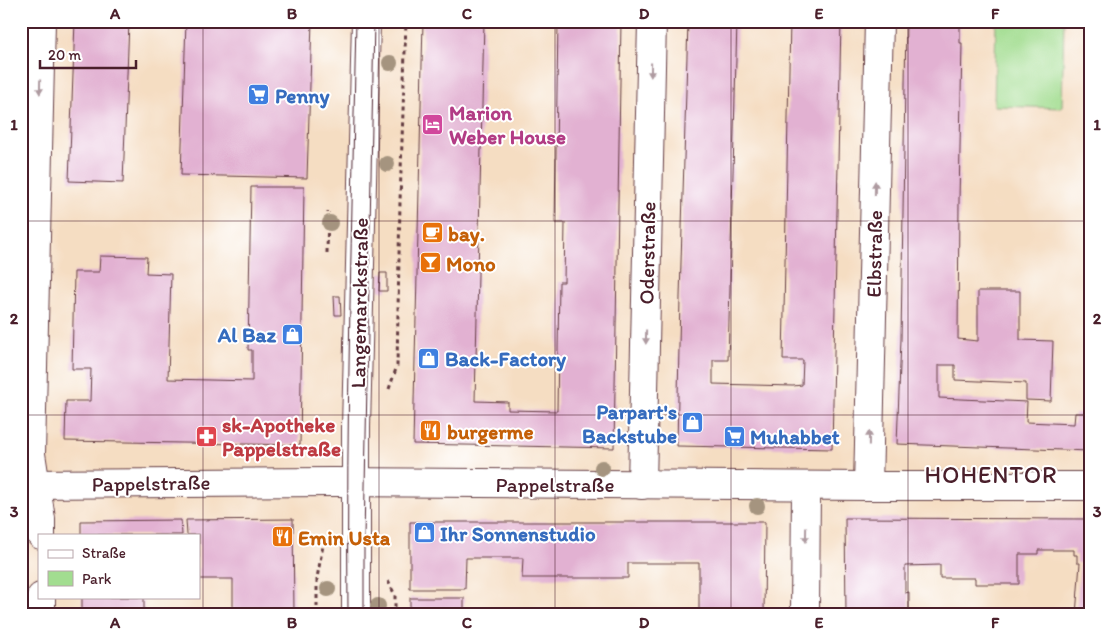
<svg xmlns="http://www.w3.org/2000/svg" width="1111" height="636" font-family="Itim,sans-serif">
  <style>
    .green { fill: #a2dd90; stroke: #767e5e }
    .building { fill: #e2b1d2 }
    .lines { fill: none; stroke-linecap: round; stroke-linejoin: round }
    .minor-casing { stroke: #643c42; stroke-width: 30 }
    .secondary-casing { stroke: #643c42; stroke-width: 30 }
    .path { stroke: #643c42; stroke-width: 3; stroke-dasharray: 4 4; stroke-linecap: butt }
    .minor { stroke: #fff; stroke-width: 28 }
    .secondary { stroke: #fff; stroke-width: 28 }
    .tram { stroke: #4a1f2b; stroke-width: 1 }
    .tree { fill: #a5947f }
    .oneway { fill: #ae9aa0 }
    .grid { fill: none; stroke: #4a1f2b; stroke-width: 1; stroke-opacity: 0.55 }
    .labels { text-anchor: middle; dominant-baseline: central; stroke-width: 4; stroke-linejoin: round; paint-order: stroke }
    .shop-label { font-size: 21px; font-weight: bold; fill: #366cbe; stroke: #fff; text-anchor: start }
    .hotel-label { font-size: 21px; font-weight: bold; fill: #b23c85; stroke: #fff; text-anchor: start }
    .food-label { font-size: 21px; font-weight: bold; fill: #c56008; stroke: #fff; text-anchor: start }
    .street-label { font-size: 21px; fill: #4a1f2b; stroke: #fff }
    .health-label { font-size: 21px; font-weight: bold; fill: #be3a42; stroke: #fff; text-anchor: start }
    .quarter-label { font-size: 24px; letter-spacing: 1px; fill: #4a1f2b; stroke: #fff }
    .neatline { fill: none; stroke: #4a1f2b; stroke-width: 2 }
    .grid-label { font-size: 16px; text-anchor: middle; font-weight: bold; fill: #4a1f2b }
  </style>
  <rect width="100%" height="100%" fill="#fff"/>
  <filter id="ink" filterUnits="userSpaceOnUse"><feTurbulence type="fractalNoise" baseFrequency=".02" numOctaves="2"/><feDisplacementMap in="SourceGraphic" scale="10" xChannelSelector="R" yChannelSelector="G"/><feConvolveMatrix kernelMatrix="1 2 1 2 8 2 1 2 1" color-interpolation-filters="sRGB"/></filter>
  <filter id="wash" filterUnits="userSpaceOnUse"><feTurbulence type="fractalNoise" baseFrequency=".0096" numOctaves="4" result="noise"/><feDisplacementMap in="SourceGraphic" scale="20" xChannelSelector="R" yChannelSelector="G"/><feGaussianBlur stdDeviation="1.12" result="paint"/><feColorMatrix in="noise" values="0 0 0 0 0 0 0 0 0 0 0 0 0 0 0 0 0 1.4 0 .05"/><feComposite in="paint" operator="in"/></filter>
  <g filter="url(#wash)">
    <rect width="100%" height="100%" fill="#f5ddc2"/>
    <polygon class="green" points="996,21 1064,21 1062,108 994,106"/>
    <g id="blocks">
      <g class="building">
        <polygon points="75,21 129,21 123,183 69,181"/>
        <polygon points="186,21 312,21 307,178 181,175"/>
        <polygon points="423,21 484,21 475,401 508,402 508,410 557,411 559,282 564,282 565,223 555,223 558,21 621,21 614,448 413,444"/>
        <polygon points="688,21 737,21 728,360 713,360 713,384 793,386 802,385 803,360 783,360 790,21 841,21 832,449 677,446 680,297"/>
        <polygon points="906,21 960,21 960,43 962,43 959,200 958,339 978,341 978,291 1020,291 1020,340 1053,341 1051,401 1026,400 1026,383 955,380 955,365 939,365 939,398 1027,402 1026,422 1074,424 1075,413 1090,413 1090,451 897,444 901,339"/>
        <polygon points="251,187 304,187 300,445 65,441 66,401 90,401 91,369 72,369 74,272 99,272 100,256 147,257 146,273 171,274 168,379 252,381 252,350 248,350"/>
        <polygon points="380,273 387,273 387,291 379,291"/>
        <polygon points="334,296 340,296 341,315 335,315"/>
        <polygon points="1088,304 1090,304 1090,343 1086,343"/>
        <polygon points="845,518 1090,519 1090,615 1076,615 1080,563 1077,563 1077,555 1074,555 1074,550 1038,550 1038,554 1019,554 1019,584 975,584 975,578 940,578 940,565 905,566 905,593 909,592 909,615 846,615"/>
        <polygon points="293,519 294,615 233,615 233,579 199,579 199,535 187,535 186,520"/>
        <polygon points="181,520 182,535 81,535 81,521"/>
        <polygon points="410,522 765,522 764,615 699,615 699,563 628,563 628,578 522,578 523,558 466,558 465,589 410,589"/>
        <rect x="82" y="597" width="62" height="18"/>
        <rect x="410" y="598" width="54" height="17"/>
      </g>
    </g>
  </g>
  <g filter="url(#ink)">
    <use href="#blocks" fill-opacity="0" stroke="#643c42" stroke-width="1"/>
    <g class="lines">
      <defs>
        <g id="minor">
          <polyline points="21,484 333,482 868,486 1090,486"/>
          <polyline points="642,485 652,21"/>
          <polyline points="868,486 879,21"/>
          <polyline points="41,535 41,519 31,454 41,21"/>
          <polyline points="41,597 41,615"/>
          <polyline points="805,615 806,486"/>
        </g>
        <polyline id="secondary" points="356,615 356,427 366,21"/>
      </defs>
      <use href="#minor" class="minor-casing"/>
      <use href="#secondary" class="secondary-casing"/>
      <g class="path">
        <polyline points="327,253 328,212"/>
        <polyline points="389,389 397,366 400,201 406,21"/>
        <polyline points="388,581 395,595 395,615"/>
        <polyline points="317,615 317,578 324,540"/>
      </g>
      <use href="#minor" class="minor"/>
      <use href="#secondary" class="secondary"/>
      <g class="tram">
        <path d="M348,615C346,417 352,219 356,21"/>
        <polyline points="364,615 364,539 374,21"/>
      </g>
    </g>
    <g class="tree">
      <circle cx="390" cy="63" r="8"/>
      <circle cx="387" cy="164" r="8"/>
      <circle cx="330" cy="223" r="8"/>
      <circle cx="602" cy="468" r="8"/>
      <circle cx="757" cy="506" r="8"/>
      <circle cx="328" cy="589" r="8"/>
      <circle cx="378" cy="606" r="8"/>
    </g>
    <defs><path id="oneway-solid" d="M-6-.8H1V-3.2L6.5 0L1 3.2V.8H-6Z" transform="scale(1.25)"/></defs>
    <g class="oneway">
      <use href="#oneway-solid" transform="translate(651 70) rotate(91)"/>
      <use href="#oneway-solid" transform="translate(40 87) rotate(91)"/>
      <use href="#oneway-solid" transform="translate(875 188) rotate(-89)"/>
      <use href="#oneway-solid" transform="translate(646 337) rotate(91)"/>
      <use href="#oneway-solid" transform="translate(869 438) rotate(-89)"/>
      <use href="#oneway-solid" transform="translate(806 535) rotate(91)"/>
    </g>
  </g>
  <path class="grid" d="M203,21V615M379,21V615M555,21V615M731,21V615M908,21V615M21,221H1090M21,415H1090"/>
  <defs>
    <symbol id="supermarket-square" viewBox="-11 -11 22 22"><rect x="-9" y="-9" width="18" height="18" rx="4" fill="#3f7fe0" stroke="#fff"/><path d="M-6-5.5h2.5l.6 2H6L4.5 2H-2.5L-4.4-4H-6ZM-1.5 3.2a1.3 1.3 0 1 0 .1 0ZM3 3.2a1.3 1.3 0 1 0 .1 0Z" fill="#fff"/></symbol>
    <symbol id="hotel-square" viewBox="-11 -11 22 22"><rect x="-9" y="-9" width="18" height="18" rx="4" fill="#d1479c" stroke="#fff"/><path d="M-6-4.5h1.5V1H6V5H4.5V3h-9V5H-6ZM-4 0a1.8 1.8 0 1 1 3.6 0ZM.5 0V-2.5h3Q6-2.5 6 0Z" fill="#fff"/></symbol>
    <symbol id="cafe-square" viewBox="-11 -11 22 22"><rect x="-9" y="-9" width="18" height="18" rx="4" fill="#e8710a" stroke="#fff"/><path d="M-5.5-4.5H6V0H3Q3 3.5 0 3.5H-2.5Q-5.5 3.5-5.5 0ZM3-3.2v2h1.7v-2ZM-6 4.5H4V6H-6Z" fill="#fff"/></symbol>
    <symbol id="bar-square" viewBox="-11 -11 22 22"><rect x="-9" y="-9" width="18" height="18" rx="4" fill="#e8710a" stroke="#fff"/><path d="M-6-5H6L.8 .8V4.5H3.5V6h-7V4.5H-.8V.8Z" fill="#fff"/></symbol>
    <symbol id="shop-square" viewBox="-11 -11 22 22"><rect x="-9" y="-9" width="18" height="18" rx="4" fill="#3f7fe0" stroke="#fff"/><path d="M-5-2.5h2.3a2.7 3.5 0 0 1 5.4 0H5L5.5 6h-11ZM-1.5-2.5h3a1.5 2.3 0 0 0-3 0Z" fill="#fff"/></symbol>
    <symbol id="restaurant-square" viewBox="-11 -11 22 22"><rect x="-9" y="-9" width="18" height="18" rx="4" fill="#e8710a" stroke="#fff"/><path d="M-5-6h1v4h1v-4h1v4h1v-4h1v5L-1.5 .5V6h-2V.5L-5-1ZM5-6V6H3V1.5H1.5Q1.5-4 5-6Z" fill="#fff"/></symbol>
    <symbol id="pharmacy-square" viewBox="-11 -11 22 22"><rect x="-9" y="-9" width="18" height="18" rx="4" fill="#e0444e" stroke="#fff"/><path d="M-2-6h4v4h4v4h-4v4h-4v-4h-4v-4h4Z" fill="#fff"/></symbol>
  </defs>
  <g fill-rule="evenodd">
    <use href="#supermarket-square" x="246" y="82" width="25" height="25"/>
    <use href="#hotel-square" x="420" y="112" width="25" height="25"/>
    <use href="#cafe-square" x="420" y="220" width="25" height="25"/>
    <use href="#bar-square" x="418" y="250" width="25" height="25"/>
    <use href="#shop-square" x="280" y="322" width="25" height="25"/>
    <use href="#shop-square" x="416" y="346" width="25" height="25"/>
    <use href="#shop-square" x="680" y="410" width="25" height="25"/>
    <use href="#restaurant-square" x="418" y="418" width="25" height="25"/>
    <use href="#pharmacy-square" x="194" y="424" width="25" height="25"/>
    <use href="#supermarket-square" x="722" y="424" width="25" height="25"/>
    <use href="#shop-square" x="412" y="520" width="25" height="25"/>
    <use href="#restaurant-square" x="270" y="524" width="25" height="25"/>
  </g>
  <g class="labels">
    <g class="shop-label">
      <text x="275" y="95">Penny</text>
      <text x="276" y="334" text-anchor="end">Al Baz</text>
      <text x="445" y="358">Back-Factory</text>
      <text x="677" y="411" text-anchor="end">Parpart's<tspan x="677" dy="24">Backstube</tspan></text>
      <text x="750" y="436">Muhabbet</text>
      <text x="440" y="533">Ihr Sonnenstudio</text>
    </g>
    <g class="hotel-label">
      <text x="449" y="112">Marion<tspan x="449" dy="24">Weber House</tspan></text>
    </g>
    <g class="food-label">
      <text x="448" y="233">bay.</text>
      <text x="446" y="263">Mono</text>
      <text x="447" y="431">burgerme</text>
      <text x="298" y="537">Emin Usta</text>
    </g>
    <g class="street-label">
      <text transform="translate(647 253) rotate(-89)">Oderstraße</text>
      <text transform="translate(874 254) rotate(-89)">Elbstraße</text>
      <text transform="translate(359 303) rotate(-89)">Langemarckstraße</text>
      <text transform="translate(151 483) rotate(-1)">Pappelstraße</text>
      <text x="555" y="484">Pappelstraße</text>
    </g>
    <g class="health-label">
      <text x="222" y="424">sk-Apotheke<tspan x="222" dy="24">Pappelstraße</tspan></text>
    </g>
    <g class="quarter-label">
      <text x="991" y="474">HOHENTOR</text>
    </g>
  </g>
  <rect width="1111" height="636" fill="none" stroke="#fff" stroke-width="55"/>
  <rect x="38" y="534" width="162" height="65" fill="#ffffff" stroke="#b7a5aa"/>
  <rect x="48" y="550" width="25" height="8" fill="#ffffff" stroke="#b7a5aa"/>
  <text x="82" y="558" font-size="15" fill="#4a1f2b">Straße</text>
  <rect x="48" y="571" width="25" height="15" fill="#a2dd90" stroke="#b7a5aa"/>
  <text x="82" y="584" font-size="15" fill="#4a1f2b">Park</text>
  <path d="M40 60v8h96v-8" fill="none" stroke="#4a1f2b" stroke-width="2.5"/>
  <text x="48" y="60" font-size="15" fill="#4a1f2b" stroke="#ffffff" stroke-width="4" paint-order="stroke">20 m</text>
  <rect x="28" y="28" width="1056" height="580" class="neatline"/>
  <g class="grid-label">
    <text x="115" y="19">A</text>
    <text x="292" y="19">B</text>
    <text x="467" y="19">C</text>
    <text x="644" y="19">D</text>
    <text x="819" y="19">E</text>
    <text x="995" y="19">F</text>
    <text x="14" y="130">1</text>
    <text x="1097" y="130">1</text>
    <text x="14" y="324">2</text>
    <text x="1097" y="324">2</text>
    <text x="14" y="517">3</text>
    <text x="1097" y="517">3</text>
    <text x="115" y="628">A</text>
    <text x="292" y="628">B</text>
    <text x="467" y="628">C</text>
    <text x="644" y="628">D</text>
    <text x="819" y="628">E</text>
    <text x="995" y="628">F</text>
  </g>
</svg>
